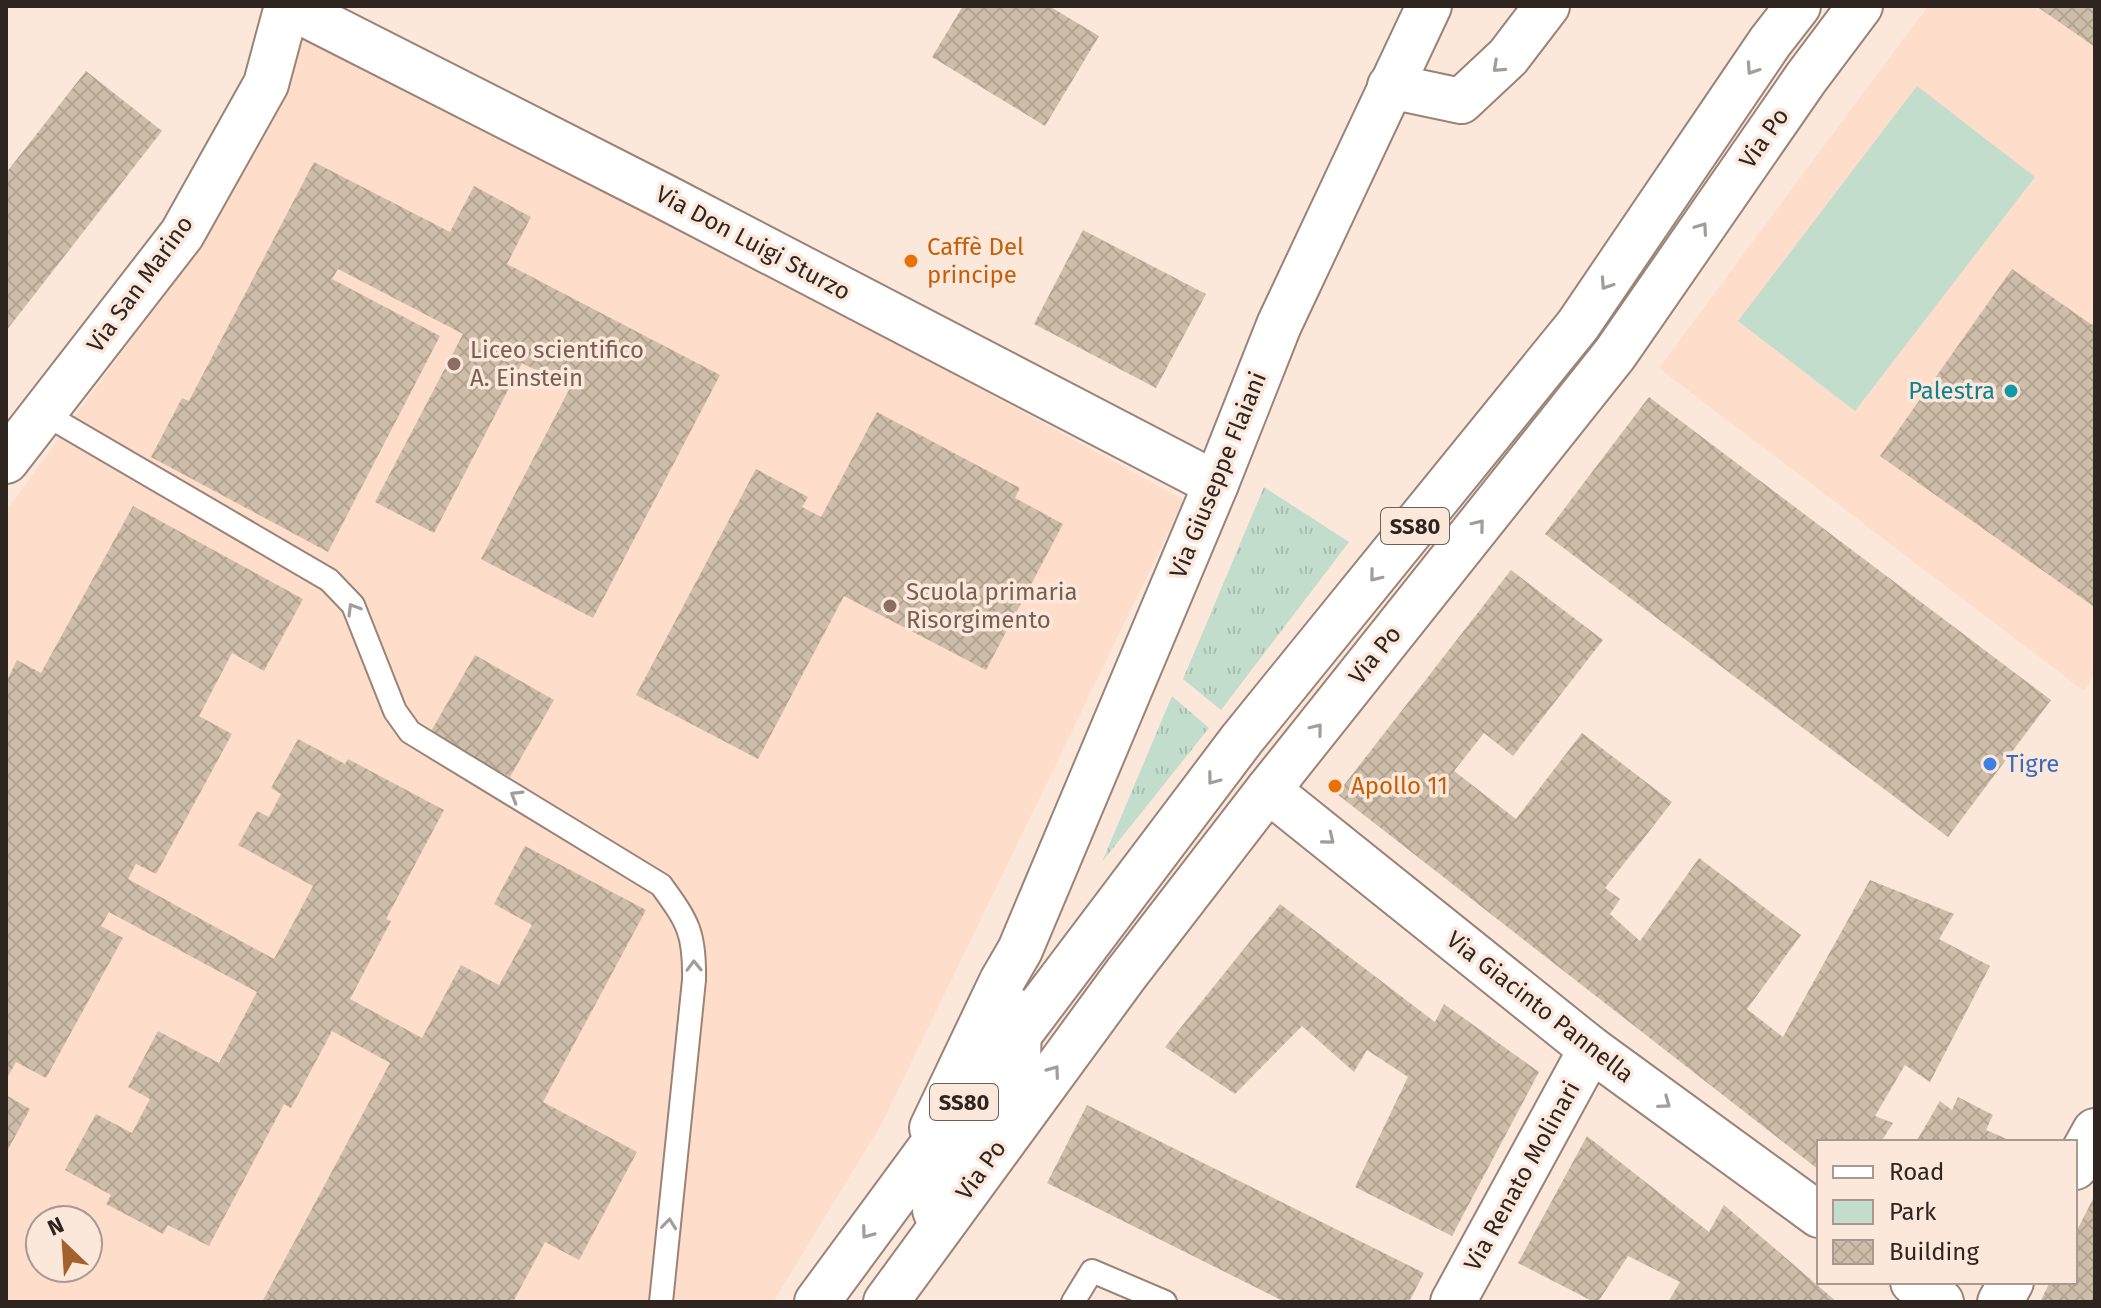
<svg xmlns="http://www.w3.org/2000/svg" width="2101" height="1308" font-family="'Fira Sans',sans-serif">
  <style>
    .built { fill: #feddca; fill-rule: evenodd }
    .grass { fill: url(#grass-tufts) }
    .park { fill: #c3ddcd }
    .building { fill: url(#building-cross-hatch) }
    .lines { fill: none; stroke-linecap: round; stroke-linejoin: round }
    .service-casing { stroke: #9b8376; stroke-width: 26 }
    .minor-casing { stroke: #9b8376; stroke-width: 48 }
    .tertiary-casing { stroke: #9b8376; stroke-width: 48 }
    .primary-casing { stroke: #9b8376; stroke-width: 48 }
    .service { stroke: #fff; stroke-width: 22 }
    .minor { stroke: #fff; stroke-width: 44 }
    .tertiary { stroke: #fff; stroke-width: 44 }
    .primary { stroke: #fff; stroke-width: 44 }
    .oneway { stroke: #a19d9b }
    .food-dot { fill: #e8710a; stroke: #fce7db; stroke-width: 3 }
    .education-dot { fill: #8d6e63; stroke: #fce7db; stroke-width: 3 }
    .culture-dot { fill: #0f9aa8; stroke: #fce7db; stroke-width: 3 }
    .shop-dot { fill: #3f7fe0; stroke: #fce7db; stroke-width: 3 }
    .labels { text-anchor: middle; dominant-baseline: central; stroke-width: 7; stroke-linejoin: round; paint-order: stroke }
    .shield { fill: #fce7db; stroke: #6c5f58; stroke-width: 2 }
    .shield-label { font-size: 22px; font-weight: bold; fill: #2f2520 }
    .street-label { font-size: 24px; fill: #2f2520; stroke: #fce7db }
    .food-label { font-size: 24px; fill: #c56008; stroke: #fce7db; text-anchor: start }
    .education-label { font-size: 24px; fill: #785e54; stroke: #fce7db; text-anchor: start }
    .culture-label { font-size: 24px; fill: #0d838f; stroke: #fce7db; text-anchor: end }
    .shop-label { font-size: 24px; fill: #366cbe; stroke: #fce7db; text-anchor: start }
  </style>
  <defs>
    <pattern id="grass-tufts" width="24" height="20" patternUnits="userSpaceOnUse" patternTransform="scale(2)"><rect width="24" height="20" fill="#c3ddcd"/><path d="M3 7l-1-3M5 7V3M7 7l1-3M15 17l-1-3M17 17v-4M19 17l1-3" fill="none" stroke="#a8beb0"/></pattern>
    <pattern id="building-cross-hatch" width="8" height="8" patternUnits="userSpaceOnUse" patternTransform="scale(2)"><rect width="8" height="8" fill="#cebea9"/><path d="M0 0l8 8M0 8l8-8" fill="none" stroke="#b1a391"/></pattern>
  </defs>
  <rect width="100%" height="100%" fill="#fce7db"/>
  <g class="built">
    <polygon points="1928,6 2095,6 2095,674 2084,691 1659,368"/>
    <path d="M303,36L829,306L1184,500L881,1125L773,1302H6V511L205,238ZM40,1220H88V1268H40Z"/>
  </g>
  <g class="grass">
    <polygon points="1264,487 1349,542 1221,710 1183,679"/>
    <polygon points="1172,696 1209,728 1102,862"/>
  </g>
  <polygon class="park" points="1917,86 2035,177 1855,411 1738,321"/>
  <g class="building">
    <polygon points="963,6 1049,6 1099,36 1045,126 932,57"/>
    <polygon points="2036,6 2095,6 2095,47"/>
    <polygon points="86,71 162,131 6,331 6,173"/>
    <polygon points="314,162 450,232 474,186 531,217 507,264 720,375 593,618 481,559 570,388 522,363 434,533 375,502 463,334 338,269 332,279 440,336 328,552 151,457 182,398 189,401"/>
    <polygon points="1083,230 1206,294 1156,388 1034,324"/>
    <polygon points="2012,269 2092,325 2095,322 2095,603 2093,606 1880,456"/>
    <polygon points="1649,397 2051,700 1948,837 1545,534"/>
    <polygon points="877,412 1020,488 1015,498 1063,524 986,670 844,596 758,759 636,695 756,469 808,497 802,507 821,517"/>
    <polygon points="133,506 303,599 264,671 232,653 199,716 232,734 156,874 136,864 128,879 274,959 313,886 238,845 257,811 269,817 281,794 271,788 298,739 345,764 348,759 444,810 386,919 391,921 350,999 422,1038 461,965 499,985 532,925 494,904 525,846 646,910 543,1102 637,1152 579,1260 545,1242 513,1302 262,1302 390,1063 332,1031 291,1108 284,1104 209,1246 168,1225 163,1234 106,1204 111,1195 65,1170 96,1114 132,1133 150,1099 128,1087 158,1031 219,1063 257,992 109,912 101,926 123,938 46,1078 16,1062 6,1080 6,682 17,660 41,673"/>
    <polygon points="1511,570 1603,640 1513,756 1484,733 1454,771 1516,819 1582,733 1672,802 1605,888 1620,899 1610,914 1640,941 1699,858 1801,935 1747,1009 1783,1037 1870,880 1954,914 1939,939 1990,966 1930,1082 1905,1065 1875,1116 1893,1123 1881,1142 1819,1142 1819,1170 1337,794"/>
    <polygon points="475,655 554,700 510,777 430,733"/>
    <polygon points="1280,904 1435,1022 1444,1004 1539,1072 1452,1236 1355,1187 1408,1077 1367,1050 1354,1072 1302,1026 1235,1094 1165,1047"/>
    <polygon points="6,1095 30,1109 6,1153"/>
    <polygon points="1958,1097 1993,1115 1986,1130 2014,1142 1916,1142 1940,1101 1952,1110"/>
    <polygon points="1087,1105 1424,1273 1409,1302 1285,1302 1047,1183"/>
    <polygon points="1587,1136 1709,1232 1724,1205 1837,1302 1668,1302 1680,1282 1628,1256 1598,1302 1594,1302 1518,1263"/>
    <polygon points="2095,1195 2095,1302 2040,1302 2050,1282 2075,1282 2075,1234"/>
  </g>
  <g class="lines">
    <defs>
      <g id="service">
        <path d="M43,413L329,580L353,605L395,711L410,732L661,885C688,922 695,933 694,980L661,1302"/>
        <polyline points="1073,1302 1092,1271 1165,1302"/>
      </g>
      <g id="minor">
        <polyline points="289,6 663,196 1216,484"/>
        <polyline points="1390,86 1461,101 1508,57 1547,6"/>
        <polyline points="1268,790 1591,1049 1819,1215"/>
        <polyline points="2075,1167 2095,1131"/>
        <polyline points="1913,1282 1941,1302"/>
        <polyline points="1453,1302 1591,1049"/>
        <polyline points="2000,1302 2011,1282"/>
      </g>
      <g id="tertiary">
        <polyline points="6,461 182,234 266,84 287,6"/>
        <polyline points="932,1128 1002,981 1020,950 1216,484 1279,325 1429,6"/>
        <polyline points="941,1224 935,1210 941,1182 1013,1085 1018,1067 1019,1012"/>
      </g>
      <g id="primary">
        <polyline points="817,1302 973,1090 1018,1036 1242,739 1578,325 1770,42 1798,6"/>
        <polyline points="886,1302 1126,974 1268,790 1615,354 1806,78 1860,6"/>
      </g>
    </defs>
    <use href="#service" class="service-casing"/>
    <use href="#minor" class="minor-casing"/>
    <use href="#tertiary" class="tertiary-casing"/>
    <use href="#primary" class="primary-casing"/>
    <use href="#service" class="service"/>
    <use href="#minor" class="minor"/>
    <use href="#tertiary" class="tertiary"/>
    <use href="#primary" class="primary"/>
  </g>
  <defs><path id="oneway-chevron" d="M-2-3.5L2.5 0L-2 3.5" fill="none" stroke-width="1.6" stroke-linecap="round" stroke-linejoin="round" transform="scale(2)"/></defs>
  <g class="oneway">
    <use href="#oneway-chevron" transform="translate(1498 67) rotate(137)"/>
    <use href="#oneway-chevron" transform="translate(1752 69) rotate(124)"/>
    <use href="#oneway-chevron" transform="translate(1702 228) rotate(-55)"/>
    <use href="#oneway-chevron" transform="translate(1606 284) rotate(124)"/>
    <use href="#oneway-chevron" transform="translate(1479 525) rotate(-51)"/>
    <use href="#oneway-chevron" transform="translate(1375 576) rotate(129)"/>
    <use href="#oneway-chevron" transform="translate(353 609) rotate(-121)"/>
    <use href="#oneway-chevron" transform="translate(1317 729) rotate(-51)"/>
    <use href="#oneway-chevron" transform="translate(1213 779) rotate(127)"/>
    <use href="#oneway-chevron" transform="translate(516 796) rotate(-149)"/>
    <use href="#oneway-chevron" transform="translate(1329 839) rotate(39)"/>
    <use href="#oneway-chevron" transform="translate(694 966) rotate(-91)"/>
    <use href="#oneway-chevron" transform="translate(1054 1071) rotate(-54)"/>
    <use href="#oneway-chevron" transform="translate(1665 1103) rotate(36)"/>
    <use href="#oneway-chevron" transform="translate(669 1224) rotate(-84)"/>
    <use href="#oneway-chevron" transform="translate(867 1233) rotate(126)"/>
  </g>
  <g class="food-dot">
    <circle cx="911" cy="261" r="8"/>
    <circle cx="1335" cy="786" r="8"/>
  </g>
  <g class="education-dot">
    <circle cx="454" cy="364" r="8"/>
    <circle cx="890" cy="606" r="8"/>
  </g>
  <circle class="culture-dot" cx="2011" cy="391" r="8"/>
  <circle class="shop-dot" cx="1990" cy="764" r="8"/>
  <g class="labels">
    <g class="shield">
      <rect x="1381" y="508" width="68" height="36" rx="6"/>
      <rect x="930" y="1084" width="68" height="36" rx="6"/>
    </g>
    <g class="shield-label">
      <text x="1415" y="526">SS80</text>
      <text x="964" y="1102">SS80</text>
    </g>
    <g class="street-label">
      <text transform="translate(1764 138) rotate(-55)">Via Po</text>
      <text transform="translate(753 243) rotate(28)">Via Don Luigi Sturzo</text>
      <text transform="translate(140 284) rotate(-54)">Via San Marino</text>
      <text transform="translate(1218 475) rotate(-68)">Via Giuseppe Flaiani</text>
      <text transform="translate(1375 655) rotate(-51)">Via Po</text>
      <text transform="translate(1540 1007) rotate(38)">Via Giacinto Pannella</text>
      <text transform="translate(981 1170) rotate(-54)">Via Po</text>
      <text transform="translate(1522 1176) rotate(-61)">Via Renato Molinari</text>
    </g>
    <g class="food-label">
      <text x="927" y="247">Caffè Del<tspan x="927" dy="28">principe</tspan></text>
      <text x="1351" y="786">Apollo 11</text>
    </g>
    <g class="education-label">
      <text x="470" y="350">Liceo scientifico<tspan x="470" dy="28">A. Einstein</tspan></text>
      <text x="906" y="592">Scuola primaria<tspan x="906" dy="28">Risorgimento</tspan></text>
    </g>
    <g class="culture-label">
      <text x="1995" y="391">Palestra</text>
    </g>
    <g class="shop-label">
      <text x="2006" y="764">Tigre</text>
    </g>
  </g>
  <rect width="2101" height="1308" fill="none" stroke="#2f2520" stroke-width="16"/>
  <rect x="1817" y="1140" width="260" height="144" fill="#fce7db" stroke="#aa9990" stroke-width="2"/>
  <rect x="1833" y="1166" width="40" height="12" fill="#ffffff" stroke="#aa9990" stroke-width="2"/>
  <text x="1889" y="1180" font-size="24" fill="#2f2520">Road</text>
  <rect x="1833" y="1200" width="40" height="24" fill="#c3ddcd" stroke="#aa9990" stroke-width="2"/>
  <text x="1889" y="1220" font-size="24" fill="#2f2520">Park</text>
  <rect x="1833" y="1240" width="40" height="24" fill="url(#building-cross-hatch)" stroke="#aa9990" stroke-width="2"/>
  <text x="1889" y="1260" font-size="24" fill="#2f2520">Building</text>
  <g transform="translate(64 1244) rotate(335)"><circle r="38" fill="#fce7db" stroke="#aa9990" stroke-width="2"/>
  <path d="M0-6L14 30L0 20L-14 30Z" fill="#a3612e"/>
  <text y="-12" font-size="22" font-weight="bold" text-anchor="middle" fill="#2f2520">N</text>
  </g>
</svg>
